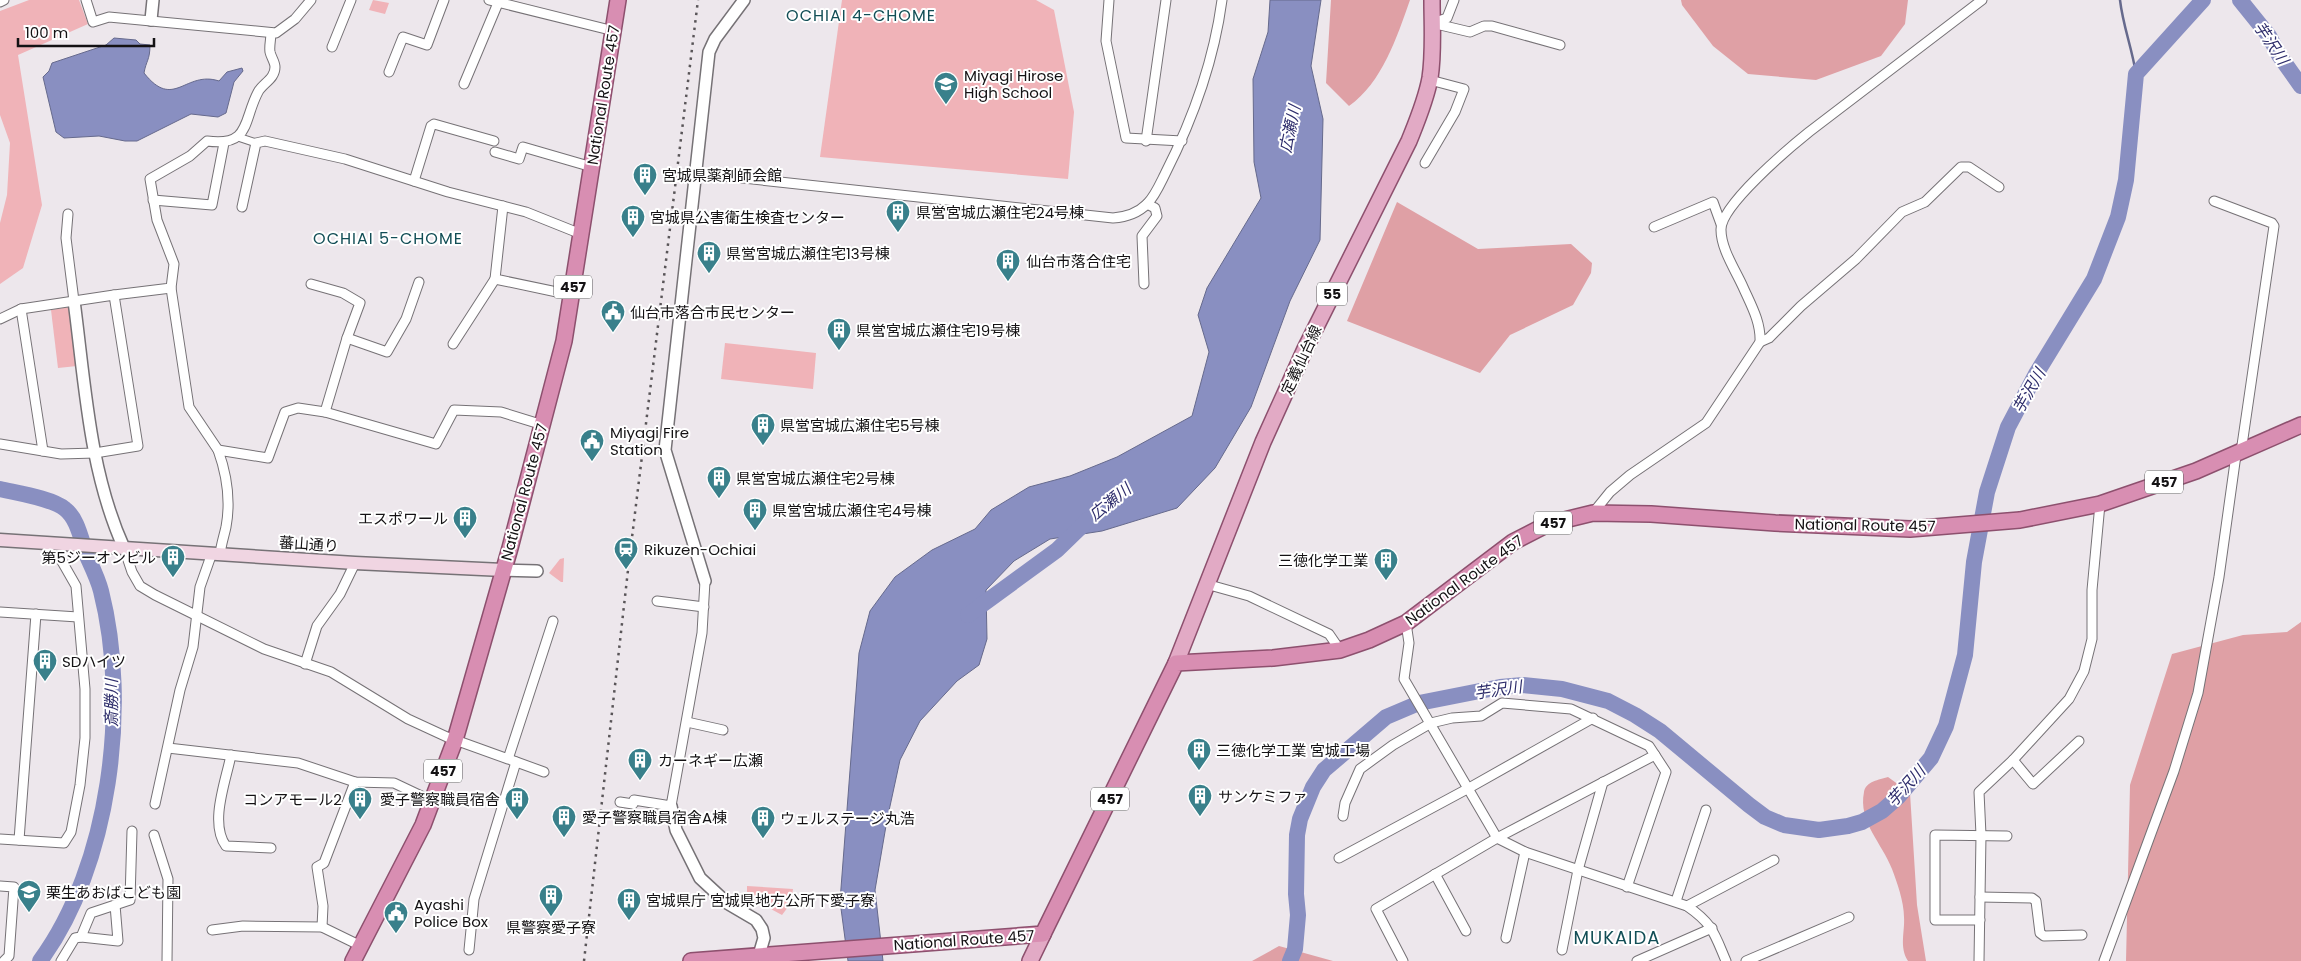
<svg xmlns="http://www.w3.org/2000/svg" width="2301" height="961" font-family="Poppins,'Noto Sans JP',sans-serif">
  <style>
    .green { fill: #f0b3b8 }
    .forest { fill: #dfa0a5 }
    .water { fill: #898fc1; stroke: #666a8d }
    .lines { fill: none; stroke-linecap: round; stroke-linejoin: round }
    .stream { stroke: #666a8d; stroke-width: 2.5 }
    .river { stroke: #898fc1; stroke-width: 16 }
    .pedestrian-casing { stroke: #767276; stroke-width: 9 }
    .minor-casing { stroke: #767276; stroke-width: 11 }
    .tertiary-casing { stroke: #767276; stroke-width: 14 }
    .secondary-casing { stroke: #767276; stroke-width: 15 }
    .primary-casing { stroke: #8d506e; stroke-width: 18 }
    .trunk-casing { stroke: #8d506e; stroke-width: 18 }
    .pedestrian { stroke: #fff; stroke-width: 7 }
    .minor { stroke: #fff; stroke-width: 9 }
    .tertiary { stroke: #fff; stroke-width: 11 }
    .secondary { stroke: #f0d5e2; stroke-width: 12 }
    .primary { stroke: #e2aac5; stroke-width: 15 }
    .trunk { stroke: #d88eb2; stroke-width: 15 }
    .rail { stroke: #595558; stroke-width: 2.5; stroke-dasharray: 2.5 5; stroke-linecap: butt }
    .labels { text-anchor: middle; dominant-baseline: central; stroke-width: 4; stroke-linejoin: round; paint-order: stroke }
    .shield { fill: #fff; stroke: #5a595a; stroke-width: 1 }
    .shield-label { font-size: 14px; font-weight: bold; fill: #141214 }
    .poi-label { font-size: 15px; fill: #141214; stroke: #fff; text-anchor: start }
    .street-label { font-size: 15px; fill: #141214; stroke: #fff }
    .neighbourhood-label { font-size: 16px; letter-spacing: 1px; fill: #124e56; stroke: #fff }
    .water-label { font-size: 16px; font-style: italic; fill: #2e2d6b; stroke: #fff }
    .quarter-label { font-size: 18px; letter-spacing: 1px; fill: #124e56; stroke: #fff }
  </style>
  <rect width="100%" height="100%" fill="#ede7ec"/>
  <g class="green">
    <polygon points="29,0 79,0 88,24 18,55 42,205 23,268 0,284 0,223 7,195 10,143 0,115 0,11"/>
    <polygon points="373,0 389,3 385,14 369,10"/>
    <polygon points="842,0 1036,0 1054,10 1074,112 1068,179 820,157"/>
    <polygon points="69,307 77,366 58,368 51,310"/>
    <polygon points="725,343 816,353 813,389 721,379"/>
    <polygon points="564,558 563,582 561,582 549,573 560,559"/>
    <polygon points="747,886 793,889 791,903 782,915 747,896"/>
  </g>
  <g class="forest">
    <path d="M1331,0H1410C1397,37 1382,83 1349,106L1326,83Z"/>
    <polygon points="1681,0 1908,0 1905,24 1881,56 1816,80 1748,74 1713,46 1682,5"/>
    <polygon points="1397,202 1478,249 1571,244 1592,263 1591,273 1573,305 1510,335 1480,373 1347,321"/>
    <polygon points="2301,622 2301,961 2126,961 2130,785 2172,654 2243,635 2287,632"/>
    <path d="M1888,777L1910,793L1917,905L1926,961H1908C1899,947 1905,932 1904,917C1904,902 1897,882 1892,869C1882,843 1858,822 1864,792C1866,781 1879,780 1888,777Z"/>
    <polygon points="1279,946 1333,961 1252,961"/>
  </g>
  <g class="water">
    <polygon points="1270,0 1321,0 1311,66 1323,119 1320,240 1290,301 1251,407 1215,468 1177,508 1102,531 1050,539 1014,561 986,590 987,639 979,665 957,681 920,721 900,760 887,820 875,890 883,961 848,961 840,901 859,653 870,611 895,577 932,550 975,529 991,510 1029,487 1070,476 1117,457 1192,416 1209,352 1198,315 1207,288 1261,198 1254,162 1253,79 1268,32"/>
    <path d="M114,38L136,40L140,44L150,45C150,60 146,61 144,73C174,111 185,70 219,81L227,72L242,68L243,71L234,82L226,113L218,117L191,114L137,141H125L99,136L64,138L56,132L43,77L49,71L52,63L106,45Z"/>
  </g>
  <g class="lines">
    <path class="stream" d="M2120,0C2123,26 2132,48 2136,74"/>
    <g class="river">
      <polyline points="2240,0 2269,36 2279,55 2301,86"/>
      <path d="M0,489C17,493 52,498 65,509C78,519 81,540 87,556C92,567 98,579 101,591C130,705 110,866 40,961"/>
      <polyline points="968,615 1057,550 1088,520"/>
      <polyline points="1290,961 1295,949 1298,915 1296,894 1297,835 1300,819 1313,787 1324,770 1386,717 1419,703 1500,687 1523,685 1562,689 1608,701 1635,715 1660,731 1749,805 1765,817 1784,825 1819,830 1848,826 1862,822 1882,811 1898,797 1931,758 1946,726 1965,655 1974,562 1987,492 2008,427 2036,374 2094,279 2118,217 2126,180 2136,74 2203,0"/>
    </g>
    <defs>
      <polyline id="pedestrian" points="238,137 256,143"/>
      <g id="minor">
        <polyline points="86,0 93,22 109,17 276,33 295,19 311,0"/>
        <polyline points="489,0 614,31"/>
        <polyline points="1109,0 1106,41 1126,138 1182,141"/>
        <polyline points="0,2 4,0"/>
        <polyline points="1432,23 1470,32 1484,26 1492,26 1560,45"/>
        <polyline points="1433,23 1447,18 1454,0"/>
        <polyline points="332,47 351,0"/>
        <polyline points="389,72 403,37 427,45 444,0"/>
        <polyline points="464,84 498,3"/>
        <polyline points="1146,141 1166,0"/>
        <polyline points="495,152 519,159 523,147 592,167"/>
        <polyline points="1425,163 1455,112 1464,89 1430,80"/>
        <path d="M696,173L1113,218C1126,217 1138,213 1147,204C1155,196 1160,184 1165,174C1192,121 1214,60 1222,0"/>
        <polyline points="414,181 431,126 434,124 494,141"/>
        <polyline points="153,200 212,205 224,143"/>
        <polyline points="2214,201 2272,223 2274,226 2241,452"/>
        <polyline points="503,206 495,279 571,295"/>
        <polyline points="242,207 256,143 265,141 345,159 448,192 526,212 581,234"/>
        <polyline points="68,214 66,238 74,301"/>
        <polyline points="1654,227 1713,202 1721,224"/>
        <polyline points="311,284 343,293 360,303 347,338 325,412"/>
        <polyline points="1144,284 1142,236 1157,216 1155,208 1147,204"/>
        <polyline points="171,288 189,407 218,450"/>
        <path d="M114,295L171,288L174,264L157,220L150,179L190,156L207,141C251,147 243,120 258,92C263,83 275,79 275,67C275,62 271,57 270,52C269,46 271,39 271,33"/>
        <polyline points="21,309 43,451"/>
        <polyline points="0,319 21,309 114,295 138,446 95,453 61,454 0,444"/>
        <polyline points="347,338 387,352 406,319 419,282"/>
        <polyline points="1760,342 1769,338 1801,306 1856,259 1902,212 1925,202 1961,167 1969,167 1999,187"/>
        <polyline points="453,344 495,279"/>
        <path d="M1593,513L1610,492L1630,475L1706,423L1760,342C1761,322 1751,305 1743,287C1736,271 1721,249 1721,230C1720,206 1789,148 1809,132L1982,0"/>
        <polyline points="124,548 132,572 140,586 155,595 264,649 331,672 408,719 447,737 508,759 553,621"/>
        <path d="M220,554C221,545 224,536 226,527C231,500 227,475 218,450L268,458L285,412L298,408L325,412L436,444L454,410L501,412L543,425"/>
        <polyline points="1206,584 1249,596 1329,634 1340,650"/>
        <polyline points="657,601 704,607"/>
        <polyline points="0,612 78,617"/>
        <path d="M1406,623L1409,643L1404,679L1497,838L1525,852L1687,906C1713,924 1714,933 1726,961"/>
        <polyline points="305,664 317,626 340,594 355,563"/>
        <polyline points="687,722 723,730"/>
        <polyline points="168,748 298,763 355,782 394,783 432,801"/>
        <path d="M231,755C226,781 209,823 226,846L271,848"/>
        <polyline points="511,760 544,772"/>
        <polyline points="2013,760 2033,784 2079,741"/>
        <polyline points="620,802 633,804 634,800 671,806 702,633 705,581"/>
        <polyline points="155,804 180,690 193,647 200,587 212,553"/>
        <polyline points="1343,816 1345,803 1360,769 1393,745 1431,723 1452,718 1481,716 1502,703 1571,709 1649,746 1666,772 1627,887"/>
        <polyline points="154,835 168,879 167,961"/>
        <polyline points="0,839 64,843 71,832 80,785 85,738 85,689 76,586 60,558 50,553 46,542"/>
        <polyline points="19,840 36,614"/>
        <polyline points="1339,858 1469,788 1593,718"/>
        <polyline points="1435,874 1466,931"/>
        <polyline points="0,886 14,887 9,956 4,961"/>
        <polyline points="1980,897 2032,898 2036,901 2040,933 2044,936 2082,935"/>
        <polyline points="1676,901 1706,810"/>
        <polyline points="1687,906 1774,860"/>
        <polyline points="1980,920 1935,920 1935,835 2007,836"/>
        <polyline points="322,927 323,906 317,867 324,863 355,782"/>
        <polyline points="212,930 243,926 322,927 361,946"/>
        <polyline points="81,937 118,941 115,905"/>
        <polyline points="1506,938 1525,852"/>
        <polyline points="469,950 474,899 516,762"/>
        <polyline points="1562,950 1578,870 1603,782"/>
        <polyline points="61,961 75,938 81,937 91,913 130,900 132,831"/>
        <polyline points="1403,961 1376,909 1497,838 1655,755"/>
        <polyline points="1637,961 1712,928"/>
        <polyline points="1746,961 1849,917"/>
        <polyline points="1979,961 1981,835 1979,792 2013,760 2069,699 2084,671 2092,639 2092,590 2100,504"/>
        <polyline points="2104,961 2174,771 2198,693 2219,577 2236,455"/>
      </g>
      <g id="tertiary">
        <polyline points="151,20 153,0"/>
        <path d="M74,301C85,383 89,471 124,548"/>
        <polyline points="503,570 537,571"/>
        <polyline points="705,581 665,450 709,52 715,39 744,0"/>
        <polyline points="671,806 676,830 700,878 727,903 756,920 762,929 764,938 759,955"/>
      </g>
      <polyline id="secondary" points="0,540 355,563 503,570"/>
      <g id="primary">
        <path d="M1176,663L1263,442L1305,349L1409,141C1417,121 1426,100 1430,78C1434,52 1432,26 1432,0"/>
        <polyline points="1030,961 1043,934"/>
      </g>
      <g id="trunk">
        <polyline points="353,961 423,825 432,801 455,740 510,548 564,341 618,0"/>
        <polyline points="691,961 1043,934 1176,663 1273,658 1340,650 1369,640 1406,623 1513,542 1548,524 1593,513 1651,514 1775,523 1910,529 2020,520 2100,504 2196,471 2301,425"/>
      </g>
    </defs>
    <use href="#pedestrian" class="pedestrian-casing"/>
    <use href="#minor" class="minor-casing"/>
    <use href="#tertiary" class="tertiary-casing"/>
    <use href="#secondary" class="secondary-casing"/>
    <use href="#primary" class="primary-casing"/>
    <use href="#trunk" class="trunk-casing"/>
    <use href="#pedestrian" class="pedestrian"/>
    <use href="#minor" class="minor"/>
    <use href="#tertiary" class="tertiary"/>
    <use href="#secondary" class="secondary"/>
    <use href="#primary" class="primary"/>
    <use href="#trunk" class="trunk"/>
    <polyline class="rail" points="584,961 628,570 698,0"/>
  </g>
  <defs>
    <symbol id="school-pin" viewBox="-11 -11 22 30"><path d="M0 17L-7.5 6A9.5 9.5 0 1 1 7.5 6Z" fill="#39808b" stroke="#fff"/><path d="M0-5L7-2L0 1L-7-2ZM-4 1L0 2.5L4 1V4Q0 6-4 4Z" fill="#fff"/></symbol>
    <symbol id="building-pin" viewBox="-11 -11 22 30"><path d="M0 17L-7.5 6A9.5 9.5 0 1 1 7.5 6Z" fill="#39808b" stroke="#fff"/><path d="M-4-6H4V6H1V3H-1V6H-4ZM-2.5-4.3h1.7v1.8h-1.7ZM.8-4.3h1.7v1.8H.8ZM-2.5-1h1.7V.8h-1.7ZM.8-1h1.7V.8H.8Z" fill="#fff"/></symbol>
    <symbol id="civic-pin" viewBox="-11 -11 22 30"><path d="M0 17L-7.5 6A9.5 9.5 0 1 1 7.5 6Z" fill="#39808b" stroke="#fff"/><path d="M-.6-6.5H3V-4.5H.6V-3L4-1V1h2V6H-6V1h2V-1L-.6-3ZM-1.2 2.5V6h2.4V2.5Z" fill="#fff"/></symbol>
    <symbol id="station-pin" viewBox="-11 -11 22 30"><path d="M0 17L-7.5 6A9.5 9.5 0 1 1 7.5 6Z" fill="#39808b" stroke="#fff"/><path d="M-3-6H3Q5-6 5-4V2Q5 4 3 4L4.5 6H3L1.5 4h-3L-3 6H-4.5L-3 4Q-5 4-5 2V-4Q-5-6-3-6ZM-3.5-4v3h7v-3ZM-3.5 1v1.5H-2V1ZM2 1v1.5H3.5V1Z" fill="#fff"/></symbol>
  </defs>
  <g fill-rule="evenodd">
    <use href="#school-pin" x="932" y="70" width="28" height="38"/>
    <use href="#building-pin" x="631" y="161" width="28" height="38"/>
    <use href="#building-pin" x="884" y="198" width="28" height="38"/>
    <use href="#building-pin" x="619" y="203" width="28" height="38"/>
    <use href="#building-pin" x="695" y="239" width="28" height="38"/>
    <use href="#building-pin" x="994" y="247" width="28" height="38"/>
    <use href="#civic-pin" x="599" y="298" width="28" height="38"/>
    <use href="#building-pin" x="825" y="316" width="28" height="38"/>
    <use href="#building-pin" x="749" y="411" width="28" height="38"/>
    <use href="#civic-pin" x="578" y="427" width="28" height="38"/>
    <use href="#building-pin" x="705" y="464" width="28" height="38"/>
    <use href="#building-pin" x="741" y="496" width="28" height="38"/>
    <use href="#building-pin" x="451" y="504" width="28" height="38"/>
    <use href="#station-pin" x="612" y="535" width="28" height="38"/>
    <use href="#building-pin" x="159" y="543" width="28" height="38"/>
    <use href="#building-pin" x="1372" y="546" width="28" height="38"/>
    <use href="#building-pin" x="31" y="647" width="28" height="38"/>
    <use href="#building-pin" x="1185" y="736" width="28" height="38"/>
    <use href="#building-pin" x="626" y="746" width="28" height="38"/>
    <use href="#building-pin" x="1186" y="782" width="28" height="38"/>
    <use href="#building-pin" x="346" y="785" width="28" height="38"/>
    <use href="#building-pin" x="503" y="785" width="28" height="38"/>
    <use href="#building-pin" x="550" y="803" width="28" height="38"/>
    <use href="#building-pin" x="749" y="804" width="28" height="38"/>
    <use href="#school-pin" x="15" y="878" width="28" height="38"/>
    <use href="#building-pin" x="537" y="882" width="28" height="38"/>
    <use href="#building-pin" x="615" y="886" width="28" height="38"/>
    <use href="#civic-pin" x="382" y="899" width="28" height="38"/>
  </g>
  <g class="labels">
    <g class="shield">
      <rect x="554" y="275.5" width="38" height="23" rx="4"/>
      <rect x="1317" y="282.5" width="30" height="23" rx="4"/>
      <rect x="2145" y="470.5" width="38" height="23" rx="4"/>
      <rect x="1534" y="511.5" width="38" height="23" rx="4"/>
      <rect x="424" y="759.5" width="38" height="23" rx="4"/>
      <rect x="1091" y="787.5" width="38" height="23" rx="4"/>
    </g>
    <g class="shield-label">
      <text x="573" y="287">457</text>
      <text x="1332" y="294">55</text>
      <text x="2164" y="482">457</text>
      <text x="1553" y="523">457</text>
      <text x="443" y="771">457</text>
      <text x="1110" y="799">457</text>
    </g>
    <g class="poi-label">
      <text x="964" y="75">Miyagi Hirose<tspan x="964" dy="17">High School</tspan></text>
      <text x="662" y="175">宮城県薬剤師会館</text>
      <text x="916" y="212">県営宮城広瀬住宅24号棟</text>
      <text x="650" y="217">宮城県公害衛生検査センター</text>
      <text x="726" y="253">県営宮城広瀬住宅13号棟</text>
      <text x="1026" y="261">仙台市落合住宅</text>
      <text x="630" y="312">仙台市落合市民センター</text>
      <text x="856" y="330">県営宮城広瀬住宅19号棟</text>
      <text x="780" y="425">県営宮城広瀬住宅5号棟</text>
      <text x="610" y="432">Miyagi Fire<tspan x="610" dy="17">Station</tspan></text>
      <text x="736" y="478">県営宮城広瀬住宅2号棟</text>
      <text x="772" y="510">県営宮城広瀬住宅4号棟</text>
      <text x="448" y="518" text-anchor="end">エスポワール</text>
      <text x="644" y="549">Rikuzen-Ochiai</text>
      <text x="156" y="557" text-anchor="end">第5ジーオンビル</text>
      <text x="1368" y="560" text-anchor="end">三徳化学工業</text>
      <text x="62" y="661">SDハイツ</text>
      <text x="1216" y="750">三徳化学工業 宮城工場</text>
      <text x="658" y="760">カーネギー広瀬</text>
      <text x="1218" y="796">サンケミファ</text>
      <text x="342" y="799" text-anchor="end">コンアモール2</text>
      <text x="500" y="799" text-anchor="end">愛子警察職員宿舎</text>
      <text x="582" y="817">愛子警察職員宿舎A棟</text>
      <text x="780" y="818">ウェルステージ丸浩</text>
      <text x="46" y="892">栗生あおばこども園</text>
      <text x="646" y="900">宮城県庁 宮城県地方公所下愛子寮</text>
      <text x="414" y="904">Ayashi<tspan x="414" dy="17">Police Box</tspan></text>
      <text x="551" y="927" text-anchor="middle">県警察愛子寮</text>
    </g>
    <g class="street-label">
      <text transform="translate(603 95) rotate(-81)">National Route 457</text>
      <text transform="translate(1301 360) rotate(-65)">定義仙台線</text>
      <text transform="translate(524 492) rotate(-75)">National Route 457</text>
      <text transform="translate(1865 525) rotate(1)">National Route 457</text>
      <text transform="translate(309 544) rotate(4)">蕃山通り</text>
      <text transform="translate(1464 580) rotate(-36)">National Route 457</text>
      <text transform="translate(964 940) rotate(-4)">National Route 457</text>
    </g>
    <g class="neighbourhood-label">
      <text x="861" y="15">OCHIAI 4-CHOME</text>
      <text x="388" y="238">OCHIAI 5-CHOME</text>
    </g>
    <g class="water-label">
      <text transform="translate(2271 43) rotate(56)">芋沢川</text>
      <text transform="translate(1290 129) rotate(-78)">広瀬川</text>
      <text transform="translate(2029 391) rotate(-60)">芋沢川</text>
      <text transform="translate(1110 502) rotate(-39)">広瀬川</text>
      <text transform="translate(1498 690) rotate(-8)">芋沢川</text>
      <text transform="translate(111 703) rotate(-90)">斎勝川</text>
      <text transform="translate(1906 786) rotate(-48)">芋沢川</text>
    </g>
    <g class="quarter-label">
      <text x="1617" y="937">MUKAIDA</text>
    </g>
  </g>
  <path d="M18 38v8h136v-8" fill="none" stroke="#141214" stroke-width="2.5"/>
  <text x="25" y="38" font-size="15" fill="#141214" stroke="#ffffff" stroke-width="4" paint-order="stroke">100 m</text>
</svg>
